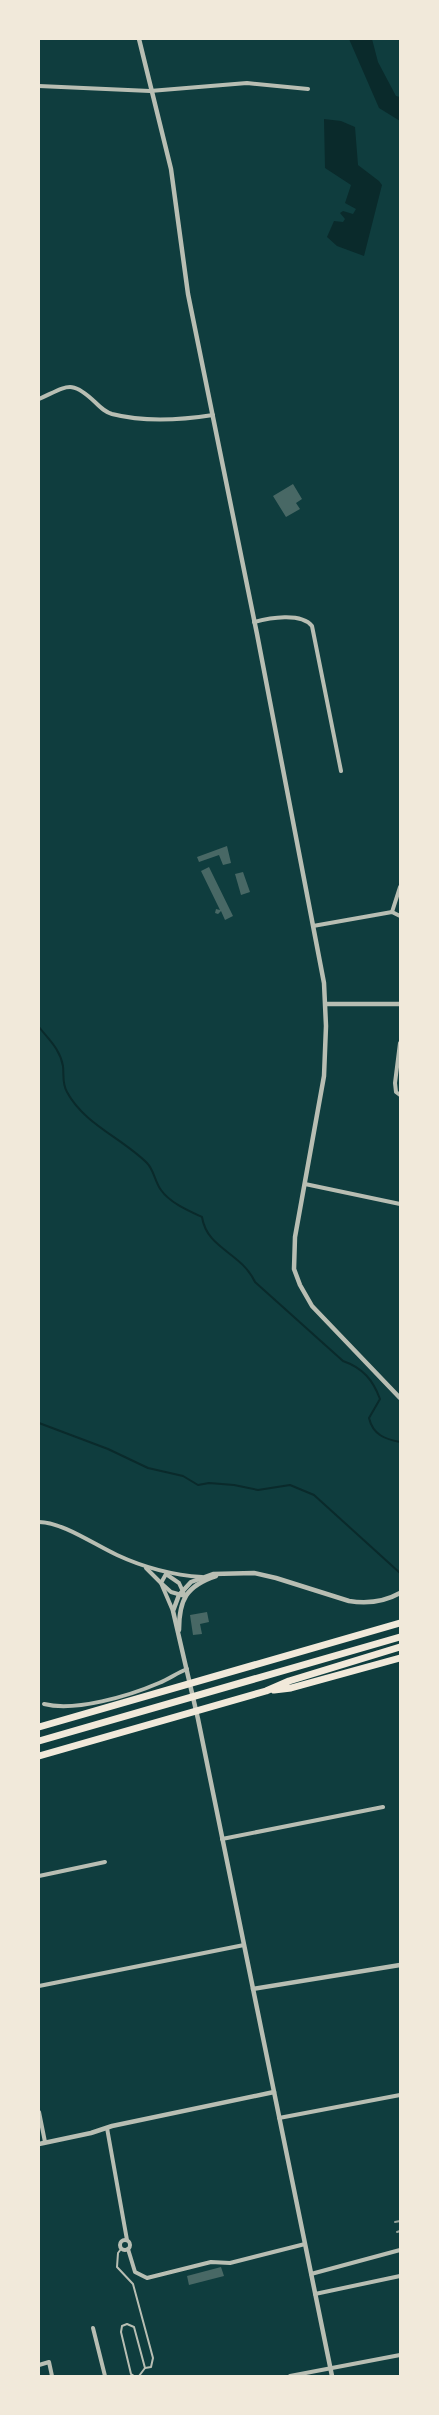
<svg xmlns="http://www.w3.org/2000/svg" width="439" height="2415" font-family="Rubik,sans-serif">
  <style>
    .water { fill: #0a2a2b }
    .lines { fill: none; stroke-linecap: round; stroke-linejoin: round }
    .stream { stroke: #0a2a2b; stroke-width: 2 }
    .building { fill: #486865 }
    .service { stroke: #b8beb3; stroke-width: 2 }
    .minor { stroke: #b8beb3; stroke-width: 4 }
    .tertiary { stroke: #b8beb3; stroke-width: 4.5 }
    .motorway { stroke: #f1e9da; stroke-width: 7 }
    .rail { stroke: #97a49c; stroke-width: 2 }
  </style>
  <rect width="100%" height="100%" fill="#0f3d3e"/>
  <g class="water">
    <polygon points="349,39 372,39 378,62 396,96 400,97 400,121 379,108"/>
    <polygon points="324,119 341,121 355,127 358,165 379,181 382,185 364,256 337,246 327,237 334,221 343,222 345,219 340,213 343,211 353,214 356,209 345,203 351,185 325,168"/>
  </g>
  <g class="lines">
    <g class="stream">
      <path d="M39,1027C49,1040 60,1049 63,1066C64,1075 62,1084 67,1092C84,1124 122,1138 147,1163C154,1170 155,1182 161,1190C170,1203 189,1211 202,1217C207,1249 241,1252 255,1282L343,1361C363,1368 373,1380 380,1399L369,1418C373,1435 385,1439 400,1442"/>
      <polyline points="39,1423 108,1449 148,1468 183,1476 198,1485 209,1483 234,1485 258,1490 290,1485 314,1495 400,1573"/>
    </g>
  </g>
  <g class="building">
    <polygon points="293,484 302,499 296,503 300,509 286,517 273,496"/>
    <polygon points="227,846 231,863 223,865 219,855 199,862 197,857"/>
    <polygon points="209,867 233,916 225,920 221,911 218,914 215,913 216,909 220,910 201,871"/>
    <polygon points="243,872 250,892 241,895 235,874"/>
    <polygon points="207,1612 209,1622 200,1624 202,1634 193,1635 190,1615"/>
    <polygon points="221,2267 224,2276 189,2285 187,2276"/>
  </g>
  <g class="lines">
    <g class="service">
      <polyline points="121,2249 118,2253 117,2267 133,2284 153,2358 151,2367 145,2368"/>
      <polyline points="134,2376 131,2374 121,2332 122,2326 127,2324 134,2327 145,2368 139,2376"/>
    </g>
    <g class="minor">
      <polyline points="39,86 150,91 247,83 308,89"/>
      <path d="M39,399C68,386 71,379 96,403C101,408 105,412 112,414C143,422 181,420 213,415"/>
      <path d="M254,622C269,618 301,612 312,626L341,771"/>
      <polyline points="392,912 400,887"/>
      <polyline points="313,926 392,912 400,916"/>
      <polyline points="400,1043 395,1083 396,1092 400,1095"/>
      <polyline points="305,1184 400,1204"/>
      <path d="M39,1522C62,1522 95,1545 117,1555C145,1568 171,1575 202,1577"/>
      <polyline points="146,1568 161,1583 173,1611"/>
      <polygon points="166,1574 179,1583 185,1596 171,1592 161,1583"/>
      <path d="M44,1704C75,1712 129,1696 159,1683C169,1679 177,1673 187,1669"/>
      <polyline points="222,1839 383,1807"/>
      <polyline points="39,1876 105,1862"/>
      <polyline points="39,1986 244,1945"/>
      <polyline points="39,2112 45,2142"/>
      <polyline points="279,2118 400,2095"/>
      <polyline points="107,2128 127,2240"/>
      <circle cx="125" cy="2245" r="5"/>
      <polyline points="128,2249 135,2272 147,2278 211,2262 230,2263 305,2244"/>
      <polyline points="311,2274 400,2250"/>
      <polyline points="315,2294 400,2276"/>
      <polyline points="93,2328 105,2376"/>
      <polyline points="39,2365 49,2362 52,2376"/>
      <polyline points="290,2376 400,2355"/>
    </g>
    <g class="tertiary">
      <polyline points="139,39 171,169 188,294 257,634 324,983 326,1026 324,1076 295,1237 294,1269 300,1285 312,1306 400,1398"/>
      <polyline points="326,1004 400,1004"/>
      <path d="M179,1630C179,1600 186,1586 216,1576"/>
      <polyline points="253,1989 400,1965"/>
      <polyline points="39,2144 91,2133 112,2126 274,2092"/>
      <path d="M332,2376L198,1719L173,1611L179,1595L191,1582L213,1574L254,1573L276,1578L349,1601C368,1604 384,1602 400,1593"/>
    </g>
    <g class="motorway">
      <polyline points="274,1690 291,1688 400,1658"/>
      <polyline points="39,1727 400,1623"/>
      <polyline points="39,1741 400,1637"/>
      <polyline points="39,1756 266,1691 289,1681 400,1647"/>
    </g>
    <g class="rail">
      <polyline points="395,2222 400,2221"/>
      <polyline points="397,2232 400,2231"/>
    </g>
  </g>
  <rect width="439" height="2415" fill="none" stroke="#f1e9da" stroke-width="80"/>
</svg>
